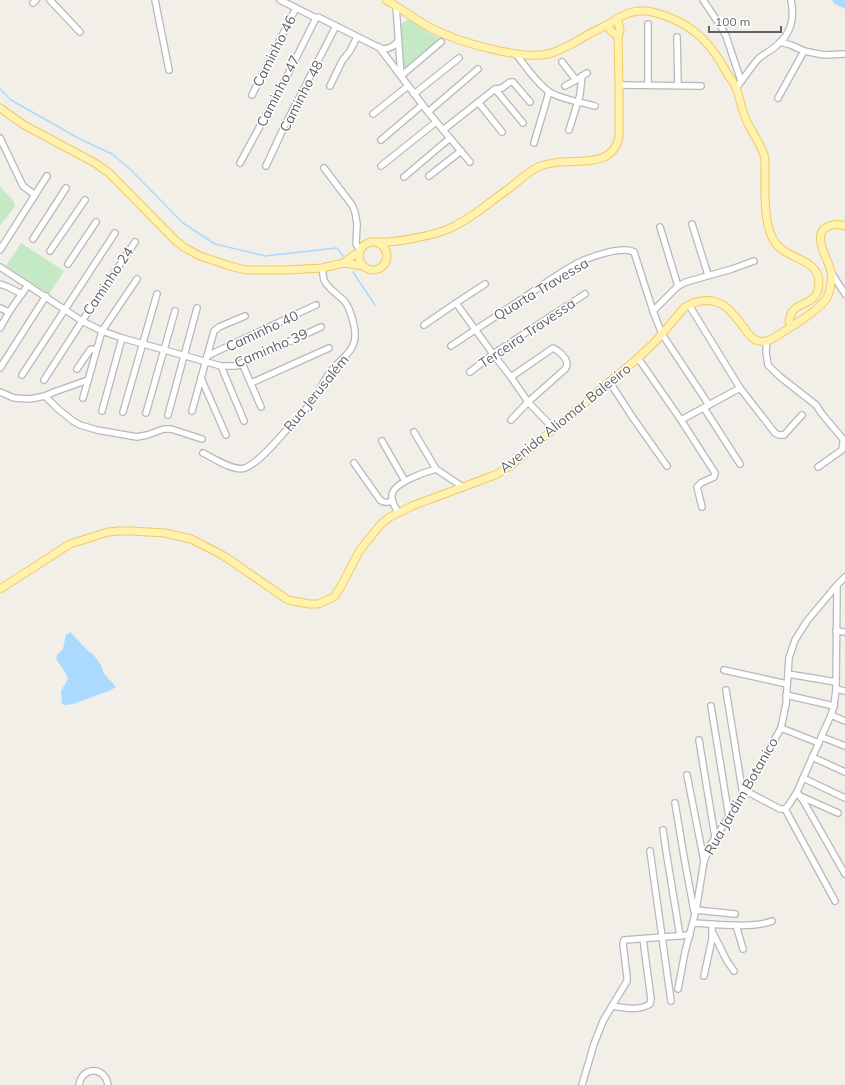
<svg xmlns="http://www.w3.org/2000/svg" width="845" height="1085" font-family="Mulish,sans-serif">
  <style>
    .green { fill: #c5e8c5 }
    .water { fill: #aadaff }
    .lines { fill: none; stroke-linecap: round; stroke-linejoin: round }
    .stream { stroke: #aadaff; stroke-width: 1.5 }
    .river { stroke: #aadaff; stroke-width: 9 }
    .minor-casing { stroke: #b5b8bc; stroke-width: 8 }
    .major-casing { stroke: #f2c960; stroke-width: 9 }
    .minor { stroke: #fff; stroke-width: 5.5 }
    .major { stroke: #fff2af; stroke-width: 7 }
    .labels { text-anchor: middle; dominant-baseline: central; stroke-width: 3; stroke-linejoin: round; paint-order: stroke }
    .street-label { font-size: 14px; fill: #5f6368; stroke: #fff }
  </style>
  <rect width="100%" height="100%" fill="#f1efe8"/>
  <g class="green">
    <polygon points="407,20 412,20 429,33 442,39 404,73 400,25"/>
    <path d="M0,185C4,193 13,197 15,206L0,226Z"/>
    <polygon points="21,243 64,271 49,294 6,266"/>
  </g>
  <path class="water" d="M70,632L89,652L93,654L101,665L104,674L116,687L109,691L73,704L65,705L62,704L61,691L68,679C66,671 59,665 56,658L58,654L63,649L66,635Z"/>
  <g class="lines">
    <g class="stream">
      <polyline points="0,89 11,100 78,138 112,154 130,169 183,223 215,244 265,256 337,248 343,256"/>
      <polyline points="353,272 375,305"/>
    </g>
    <polyline class="river" points="837,0 845,4"/>
    <defs>
      <g id="minor">
        <polyline points="50,0 80,32"/>
        <polyline points="155,0 169,70"/>
        <path d="M280,0L316,18L318,17L382,49C389,49 394,47 398,41"/>
        <polyline points="703,0 720,25 726,36 741,81"/>
        <polyline points="33,3 36,0"/>
        <polyline points="396,6 401,76"/>
        <polyline points="648,24 648,85"/>
        <polyline points="677,37 678,85"/>
        <polyline points="780,42 791,45 804,51 824,55 845,54"/>
        <polyline points="379,47 428,112 470,162"/>
        <path d="M516,54C526,67 535,81 548,91C556,98 584,103 595,106"/>
        <polyline points="562,62 576,80"/>
        <polyline points="401,76 441,42"/>
        <polyline points="619,85 701,86"/>
        <polyline points="330,86 342,61 350,51 357,37"/>
        <polyline points="565,86 576,80 587,73"/>
        <path d="M736,88C744,78 751,67 759,58C764,54 770,51 775,47C791,34 795,20 791,0"/>
        <polyline points="495,89 523,123"/>
        <polyline points="414,94 459,58"/>
        <polyline points="252,95 296,8"/>
        <polyline points="778,98 804,51"/>
        <polyline points="478,102 502,132"/>
        <polyline points="428,112 478,69"/>
        <polyline points="373,114 408,86"/>
        <polyline points="443,130 495,89 502,88 510,82 513,82 530,102"/>
        <polyline points="569,130 580,95 582,76"/>
        <polyline points="0,138 23,186 35,195"/>
        <polyline points="381,140 422,105"/>
        <polyline points="534,143 549,92"/>
        <polyline points="240,163 285,80 316,18"/>
        <polyline points="266,166 284,127 336,26"/>
        <polyline points="381,166 436,122"/>
        <polyline points="324,168 352,205 355,212 357,224 356,244 360,250"/>
        <polyline points="429,176 461,151"/>
        <polyline points="404,177 450,138"/>
        <polyline points="692,224 708,275"/>
        <polyline points="660,227 678,286"/>
        <polyline points="33,239 66,188"/>
        <polyline points="0,250 47,176"/>
        <polyline points="50,251 85,200"/>
        <polyline points="68,264 96,222"/>
        <polyline points="0,267 82,321 102,331 122,338 221,366 236,366 321,327"/>
        <polyline points="831,272 845,294"/>
        <polyline points="0,284 8,287 22,294"/>
        <polyline points="485,284 456,303 493,354 511,377 528,402 554,429"/>
        <polyline points="689,305 740,388 775,433 779,435 784,435 802,415"/>
        <polyline points="0,308 9,312"/>
        <polyline points="653,311 678,286 686,282 732,269 754,261"/>
        <polyline points="424,325 456,303"/>
        <polyline points="0,328 9,312 28,285"/>
        <polyline points="767,341 766,352 768,365 779,376 816,405 822,414 843,439 843,444 842,450 818,467"/>
        <path d="M451,346C473,331 497,316 519,301C538,288 556,275 576,264C587,258 622,245 634,252L653,311L662,334L709,405"/>
        <polyline points="207,356 316,305"/>
        <polyline points="638,358 681,420 740,388"/>
        <polyline points="242,363 261,407"/>
        <polyline points="221,366 244,421"/>
        <polyline points="0,368 46,296"/>
        <polyline points="77,369 90,350 91,349 96,350"/>
        <polyline points="470,372 493,354 585,294"/>
        <polyline points="22,375 115,233"/>
        <path d="M511,377L553,348C558,350 567,358 567,364C567,367 566,368 564,370L528,402L511,420"/>
        <polyline points="201,378 226,435"/>
        <polyline points="44,380 82,321 135,242"/>
        <polyline points="609,381 633,418 667,466"/>
        <polyline points="251,383 329,348"/>
        <polyline points="0,392 14,398 30,399 45,396 54,392 88,380"/>
        <polyline points="45,396 58,409 73,421 80,425 97,430 137,437 147,435 164,429 171,429 202,439"/>
        <polyline points="83,398 102,331 137,279"/>
        <polyline points="704,408 740,464"/>
        <polyline points="102,411 122,338"/>
        <polyline points="192,411 214,331 219,327 245,316"/>
        <polyline points="123,412 157,294"/>
        <polyline points="146,413 175,311"/>
        <polyline points="168,415 197,308"/>
        <polyline points="681,420 715,473 714,477 701,483 697,487 702,507"/>
        <polyline points="414,432 436,469"/>
        <polyline points="382,441 405,481"/>
        <path d="M203,453C213,458 234,472 245,468C259,463 279,438 289,427C297,419 305,411 311,402C319,392 324,380 331,371C340,359 356,351 355,334C355,326 350,308 345,302C339,295 328,289 324,280C323,276 323,272 322,268"/>
        <path d="M354,463L380,500C384,503 387,503 392,501"/>
        <path d="M398,512C395,507 391,502 392,495C393,483 425,472 436,469L463,487"/>
        <polyline points="836,631 845,632"/>
        <polyline points="724,670 787,684"/>
        <polyline points="788,674 836,682"/>
        <polyline points="836,689 845,691"/>
        <polyline points="726,690 743,795"/>
        <polyline points="786,695 834,706"/>
        <polyline points="711,706 729,817"/>
        <polyline points="831,715 845,721"/>
        <polyline points="781,728 819,743"/>
        <polyline points="822,737 845,746"/>
        <polyline points="699,740 715,837"/>
        <polyline points="812,757 845,772"/>
        <polyline points="687,775 704,861"/>
        <polyline points="803,778 845,798"/>
        <polyline points="746,791 780,809 785,809 788,806 797,792 831,715 834,706 836,689 837,586"/>
        <polyline points="797,792 804,802 845,874"/>
        <polyline points="800,796 838,813"/>
        <polyline points="675,803 684,857 694,911"/>
        <polyline points="785,809 835,901"/>
        <polyline points="663,830 667,857 680,936"/>
        <polyline points="650,851 671,1001"/>
        <polyline points="696,910 735,914"/>
        <path d="M693,923C713,924 753,929 772,921"/>
        <polyline points="736,925 743,949"/>
        <polyline points="713,933 727,961 734,971"/>
        <polyline points="704,976 712,939 712,924"/>
        <polyline points="678,989 685,952 696,910 704,861 711,844 746,791 781,728 786,704 789,658 795,640 807,621 837,585 845,577"/>
        <path d="M612,1006C625,1008 639,1011 650,1004L651,999L643,939"/>
        <path d="M79,1085C82,1066 105,1066 108,1085"/>
        <polyline points="582,1085 594,1044 603,1021 627,981 627,977 623,944 624,940 690,935"/>
      </g>
      <g id="major">
        <path d="M386,0C402,9 417,21 433,29C458,42 521,60 548,54C561,51 573,43 584,37C598,29 611,23 624,15C638,8 652,11 666,16C696,27 713,46 728,75C731,79 734,83 736,88C740,97 741,108 745,117C750,130 760,142 764,155C766,162 765,169 765,176C765,192 764,209 768,225C770,234 775,245 783,250C796,260 819,262 819,283C818,306 800,300 792,312C790,315 790,318 789,321L791,326"/>
        <polyline points="607,25 611,31 618,36"/>
        <polyline points="0,108 24,125 95,163 109,173 176,241 185,248 200,256 230,266 246,270 287,270 322,268 344,263 363,266"/>
        <circle cx="373" cy="256" r="14"/>
        <path d="M377,242C388,243 399,241 410,239C421,237 432,235 443,231C466,223 487,204 507,190C516,183 526,174 536,168C543,164 552,163 560,162C583,160 613,166 619,137V85L618,36L620,30L617,18"/>
        <polyline points="344,263 355,254 359,253"/>
        <path d="M0,589L70,544L108,532L118,531H131L165,533L191,539L224,556L288,600L309,604H318L334,597L341,586L360,550L381,524L390,517L412,506L495,475L510,466L638,358L655,342L684,308C697,299 714,297 727,308C733,313 737,319 742,325C745,329 749,336 754,339C760,343 766,342 772,339C787,329 820,311 828,296C831,288 832,280 831,272C829,260 811,235 827,227C832,224 839,224 845,226"/>
      </g>
    </defs>
    <use href="#minor" class="minor-casing"/>
    <use href="#major" class="major-casing"/>
    <use href="#minor" class="minor"/>
    <use href="#major" class="major"/>
  </g>
  <g class="labels">
    <g class="street-label">
      <text transform="translate(274 51) rotate(-63)">Caminho 46</text>
      <text transform="translate(278 91) rotate(-63)">Caminho 47</text>
      <text transform="translate(301 96) rotate(-63)">Caminho 48</text>
      <text transform="translate(108 281) rotate(-56)">Caminho 24</text>
      <text transform="translate(541 289) rotate(-31)">Quarta Travessa</text>
      <text transform="translate(262 331) rotate(-25)">Caminho 40</text>
      <text transform="translate(527 333) rotate(-34)">Terceira Travessa</text>
      <text transform="translate(271 348) rotate(-23)">Caminho 39</text>
      <text transform="translate(316 393) rotate(-51)">Rua Jerusalém</text>
      <text transform="translate(565 418) rotate(-39)">Avenida Aliomar Baleeiro</text>
      <text transform="translate(741 796) rotate(-60)">Rua Jardim Botanico</text>
    </g>
  </g>
  <path d="M709 26v6h72v-6" fill="none" stroke="#5f6368" stroke-width="2"/>
  <text x="715" y="26" font-size="12" fill="#5f6368" stroke="#ffffff" stroke-width="3" paint-order="stroke">100 m</text>
</svg>
